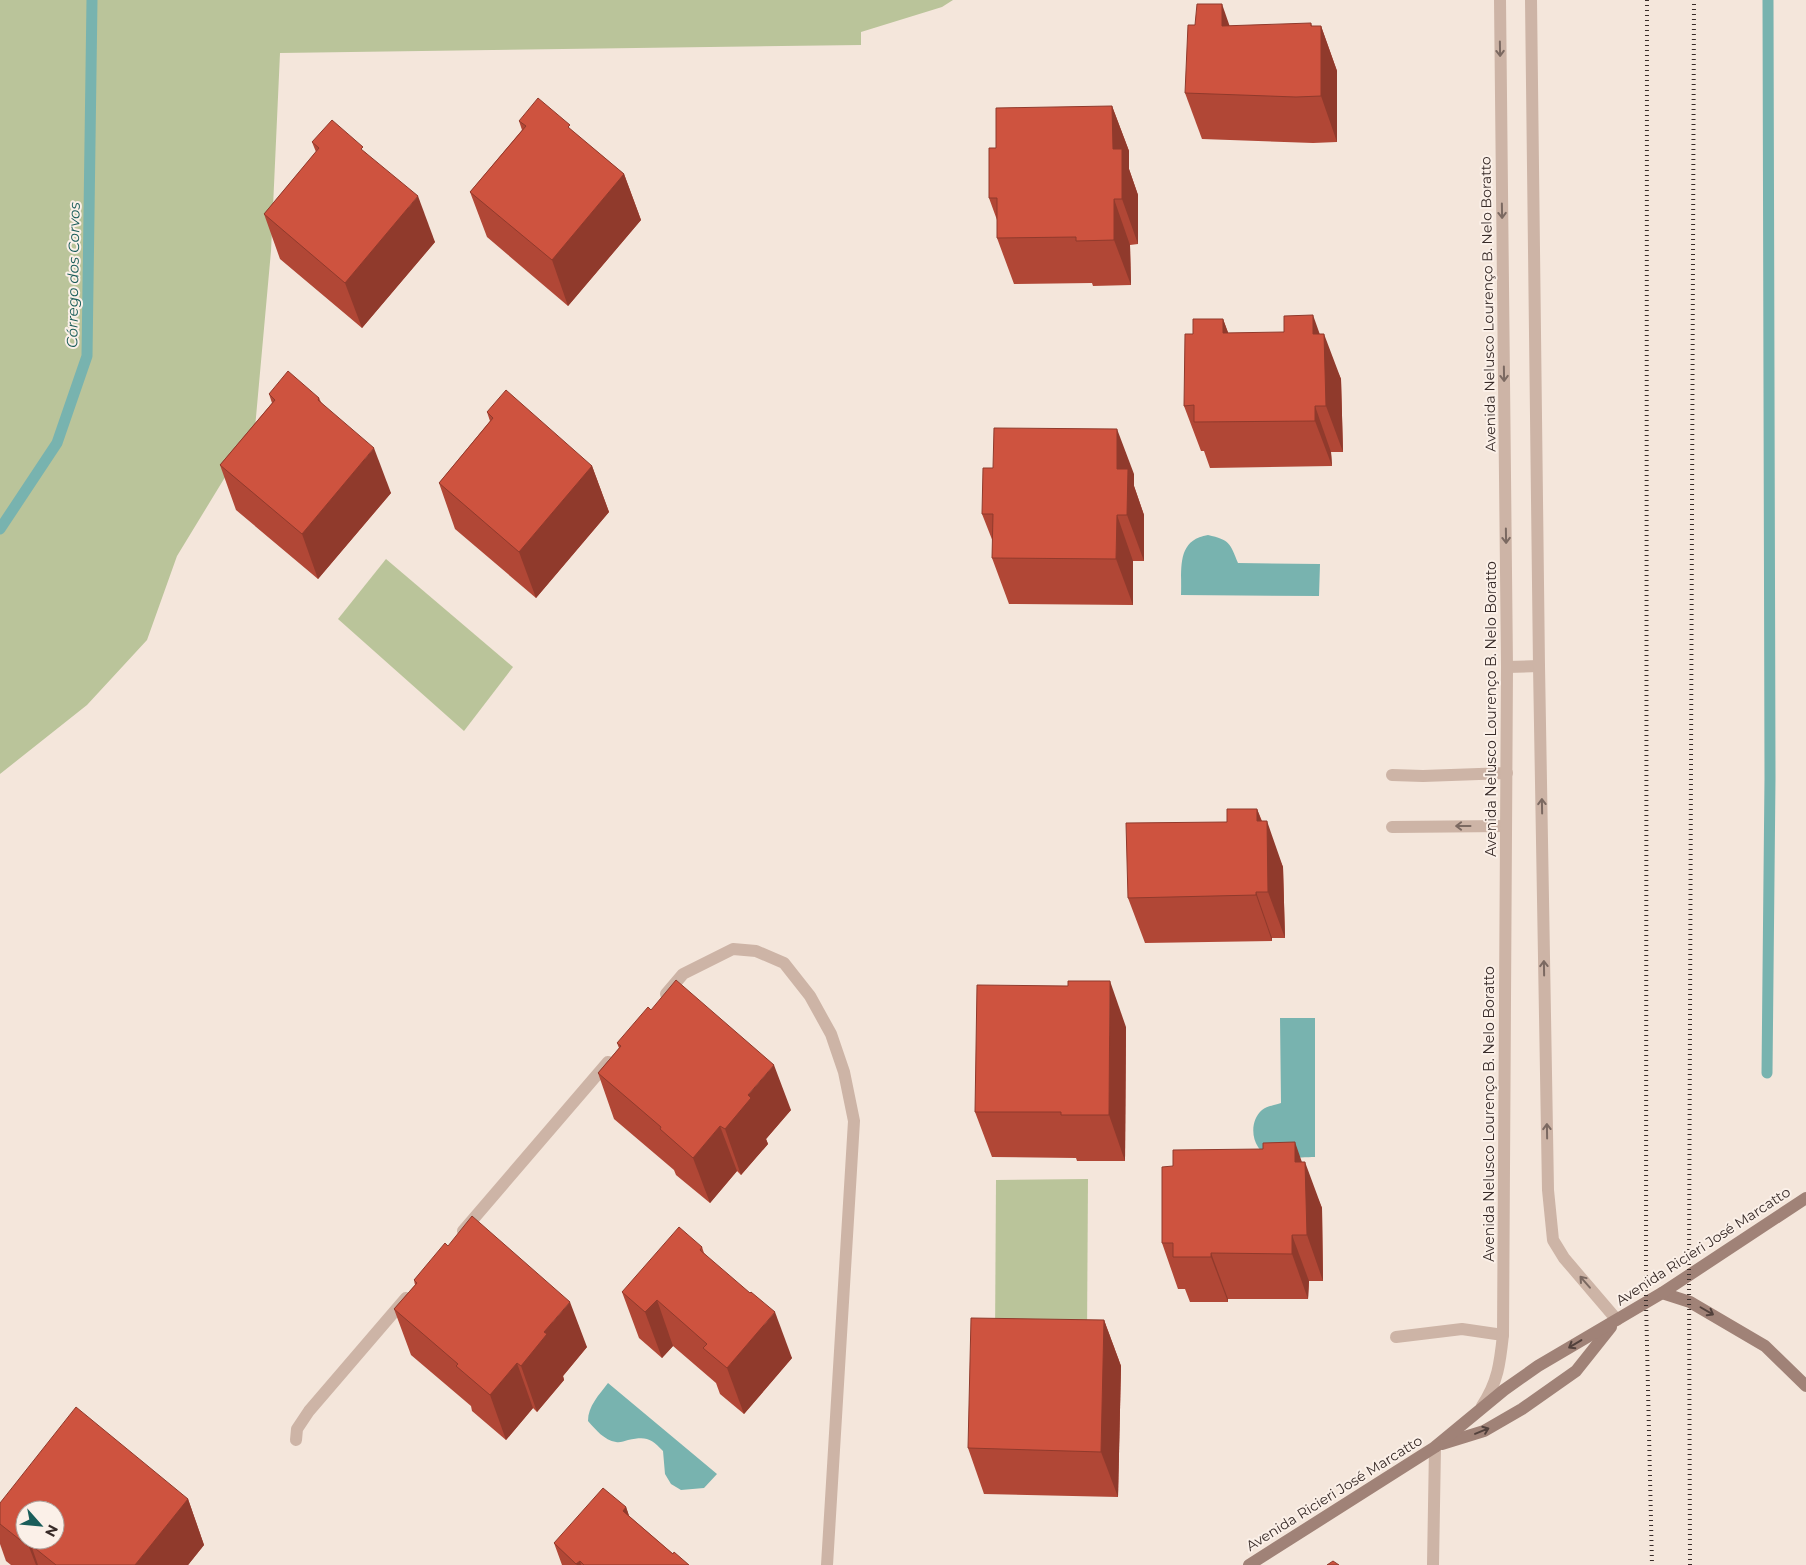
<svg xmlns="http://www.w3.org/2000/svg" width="1806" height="1565" font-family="Montserrat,sans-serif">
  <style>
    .green { fill: #bac49a }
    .water { fill: #78b3af }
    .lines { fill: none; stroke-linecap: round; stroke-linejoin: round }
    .stream { stroke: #78b3af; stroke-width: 11 }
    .lane { stroke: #cdb4a6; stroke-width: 12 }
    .street { stroke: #cdb4a6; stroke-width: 12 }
    .secondary { stroke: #a08277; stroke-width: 12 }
    .rail { stroke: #382b28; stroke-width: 4; stroke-dasharray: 1 4; stroke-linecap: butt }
    .wall { fill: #b14736 }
    .shaded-wall { fill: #903a2c }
    .building { fill: #ce533f; stroke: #903a2c; fill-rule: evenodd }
    .oneway { stroke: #7b6961 }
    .oneway2 { stroke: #52413c }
    .labels { text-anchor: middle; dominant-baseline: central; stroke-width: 4; stroke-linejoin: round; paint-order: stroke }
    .street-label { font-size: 14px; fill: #382b28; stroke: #fbf0e8 }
    .water-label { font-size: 15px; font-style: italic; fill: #1a5d5a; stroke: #fbf0e8 }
  </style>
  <rect width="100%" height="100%" fill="#f4e6db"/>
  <g class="green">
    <polygon points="0,0 953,0 942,7 861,32 861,45 280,53 271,251 255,428 177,556 147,640 87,705 0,774"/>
    <polygon points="386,559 513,667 464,731 338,619"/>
    <polygon points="1088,1179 1087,1336 995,1339 996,1180"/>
  </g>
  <g class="water">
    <path d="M1208,535C1230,540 1230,543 1238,563L1320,564L1319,596L1181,595C1182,569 1176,540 1208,535Z"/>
    <path d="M1280,1018H1315V1157C1303,1157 1284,1159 1272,1157C1252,1152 1247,1123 1262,1110C1267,1106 1276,1105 1281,1103Z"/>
    <path d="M608,1383L717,1474L704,1488L681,1490L671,1484L665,1474L663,1451C651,1438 646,1436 628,1440C624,1441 620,1443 616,1442C604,1440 596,1430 588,1421C588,1406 599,1395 608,1383Z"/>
  </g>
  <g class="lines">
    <g class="stream">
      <polyline points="0,529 57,443 87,356 92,0"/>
      <polyline points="1767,1073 1770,778 1768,0"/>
    </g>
    <g class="lane">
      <polyline points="1507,667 1539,666"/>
      <polyline points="1392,775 1423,776 1507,773"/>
      <polyline points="1392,827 1505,826"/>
      <polyline points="666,994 683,974 733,949 756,951 784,963 810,996 831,1034 844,1072 854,1121 827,1565"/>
      <polyline points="463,1231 608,1062"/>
      <polyline points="1396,1337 1462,1329 1503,1335"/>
      <polyline points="296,1440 297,1429 309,1411 406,1298"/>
    </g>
    <g class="street">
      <polyline points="1531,0 1539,666 1548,1190 1553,1240 1564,1258 1617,1320"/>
      <path d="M1482,1406C1498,1382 1500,1363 1503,1335L1507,667L1500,0"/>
      <polyline points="1433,1565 1435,1447"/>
    </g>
    <g class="secondary">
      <polyline points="1662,1293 1690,1302 1765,1346 1806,1386"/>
      <polyline points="1442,1444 1484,1431 1522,1409 1576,1371 1611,1327"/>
      <polyline points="1249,1565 1435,1447 1504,1390 1538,1366 1662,1293 1806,1198"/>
    </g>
    <g class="rail">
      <polyline points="1647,0 1646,1301 1652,1565"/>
      <polyline points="1690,1565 1689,1275 1694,0"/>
    </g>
  </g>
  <g class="wall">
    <polygon points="1230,26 1321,26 1337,71 1337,142 1313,143 1202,139 1185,93"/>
    <polygon points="1112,106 1129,151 1129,169 1138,195 1138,244 1130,245 1131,285 1093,286 1092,283 1014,284 997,238 997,220 989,198 996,148"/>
    <polygon points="519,121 571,130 624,174 641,220 568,306 487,237 470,192 522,130"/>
    <polygon points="312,142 365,152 435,242 362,328 280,259 264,214 316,152"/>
    <polygon points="1223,319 1228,333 1320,334 1341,379 1343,452 1331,452 1332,466 1210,468 1204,451 1201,451 1184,406 1193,334"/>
    <polygon points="269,394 319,398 321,402 391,493 318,579 236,510 220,465 272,403"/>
    <polygon points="487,412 592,466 609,512 536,598 455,529 439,483 490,421"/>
    <polygon points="1134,474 1134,486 1144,515 1144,561 1133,561 1133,605 1009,604 992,558 993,542 982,514"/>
    <polygon points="1257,809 1262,821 1283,867 1285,938 1272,938 1272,941 1145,943 1128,898 1227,822"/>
    <polygon points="1126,1027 1125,1161 1077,1161 1076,1158 992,1157 975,1112"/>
    <polygon points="617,1043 791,1110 766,1139 768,1144 741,1175 737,1171 710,1203 676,1175 674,1170 614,1119 598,1073 619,1048"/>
    <polygon points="1302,1162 1322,1208 1323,1281 1309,1281 1308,1299 1228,1299 1228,1302 1190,1302 1185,1289 1178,1289 1162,1243 1173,1166"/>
    <polygon points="448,1246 587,1347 563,1376 564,1380 537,1412 533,1408 506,1440 472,1411 471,1406 411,1355 394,1309 415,1285 414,1280"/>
    <polygon points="702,1247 704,1253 792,1358 744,1414 720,1394 716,1383 673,1346 662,1358 639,1338 622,1292"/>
    <polygon points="1104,1320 1121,1366 1118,1497 984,1494 968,1448"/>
    <polygon points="188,1499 204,1545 188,1565 11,1565 6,1561 0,1544 0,1503"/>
    <polygon points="626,1507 629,1516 673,1554 689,1565 562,1565 554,1543"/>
  </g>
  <g class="shaded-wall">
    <polygon points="1222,4 1238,50 1222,26"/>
    <polygon points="1311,23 1321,49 1321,26 1337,71 1337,142 1321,96"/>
    <polygon points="1112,106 1129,151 1129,169 1138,195 1138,244 1122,199 1113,149"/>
    <polygon points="624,174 641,220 568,306 552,260"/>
    <polygon points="418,196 435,242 362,328 345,283"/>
    <polygon points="1114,199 1130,245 1131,285 1114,240"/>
    <polygon points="1313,315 1324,346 1324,334 1341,379 1343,452 1326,406 1313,334"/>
    <polygon points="1223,319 1240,364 1223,333"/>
    <polygon points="1315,406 1331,452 1332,466 1315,421"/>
    <polygon points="1117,429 1134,474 1134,486 1144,515 1144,561 1127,515 1117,469"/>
    <polygon points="374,448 391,493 318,579 302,534"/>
    <polygon points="592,466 609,512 536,598 519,552"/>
    <polygon points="1117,515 1133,561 1133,605 1116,559"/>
    <polygon points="1257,809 1267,836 1267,821 1283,867 1285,938 1268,892 1257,821"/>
    <polygon points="1256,892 1272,938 1272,941 1256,895"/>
    <polygon points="1110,981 1126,1027 1125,1161 1109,1115"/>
    <polygon points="774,1065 791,1110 766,1139 768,1144 741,1175 725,1129 748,1095"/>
    <polygon points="720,1126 737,1171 710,1203 693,1158"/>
    <polygon points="1295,1142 1305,1171 1305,1162 1322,1208 1323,1281 1307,1235 1295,1162"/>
    <polygon points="1292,1235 1309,1281 1308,1299 1292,1254"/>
    <polygon points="1211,1253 1228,1299 1228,1302 1211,1257"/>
    <polygon points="657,1300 673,1346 662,1358 645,1312"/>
    <polygon points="570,1302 587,1347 563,1376 564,1380 537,1412 521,1366 544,1332"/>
    <polygon points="775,1312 792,1358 744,1414 727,1368"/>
    <polygon points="1104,1320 1121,1366 1118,1497 1101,1452"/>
    <polygon points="517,1363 533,1408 506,1440 490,1395"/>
    <polygon points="188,1499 204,1545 188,1565 135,1565"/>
    <polygon points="626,1507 642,1553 623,1511"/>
    <polygon points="31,1545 38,1565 36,1565 29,1547"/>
    <polygon points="580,1561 581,1565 577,1565 576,1564"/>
  </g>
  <g class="building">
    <polygon points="1197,4 1222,4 1222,26 1311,23 1311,26 1321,26 1321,96 1296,97 1185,93 1188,25 1195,25"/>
    <polygon points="538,98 570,125 568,127 624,174 552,260 470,192 526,126 519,121"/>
    <polygon points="1112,106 1113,149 1122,149 1122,199 1114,199 1114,240 1076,241 1076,237 997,238 997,198 989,198 989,148 996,148 996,108"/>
    <polygon points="332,120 363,147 361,149 418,196 345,283 264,214 319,148 312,142"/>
    <polygon points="1313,315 1313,334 1324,334 1326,406 1315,406 1315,421 1194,422 1194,405 1184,406 1185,334 1193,334 1193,319 1223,319 1223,333 1284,332 1284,316"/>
    <polygon points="288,371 319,398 318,400 374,448 302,534 220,465 275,400 269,394"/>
    <polygon points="506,390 592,466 519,552 439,483 493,418 487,412"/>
    <polygon points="994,428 1117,429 1117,469 1128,469 1127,515 1117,515 1116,559 992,558 993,514 982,514 983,468 993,468"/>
    <polygon points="1227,809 1257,809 1257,821 1267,821 1268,892 1256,892 1256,895 1128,898 1126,823 1227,822"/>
    <polygon points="676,980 774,1065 748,1095 751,1098 725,1129 720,1126 693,1158 660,1129 661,1127 598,1073 621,1046 617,1043 648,1007 651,1010"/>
    <polygon points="1068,981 1110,981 1109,1115 1061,1115 1061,1112 975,1112 977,985 1068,986"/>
    <polygon points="1295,1142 1295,1162 1305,1162 1307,1235 1292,1235 1292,1254 1211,1253 1211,1257 1173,1257 1173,1243 1162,1243 1162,1167 1173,1166 1173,1150 1263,1149 1263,1143"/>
    <polygon points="472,1216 570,1302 544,1332 547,1334 521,1366 517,1363 490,1395 456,1366 458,1364 394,1309 417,1283 414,1280 445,1243 448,1246"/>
    <polygon points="679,1227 702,1247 700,1250 750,1293 751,1292 775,1312 727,1368 703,1348 707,1344 657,1300 645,1312 622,1292"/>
    <polygon points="971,1318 1104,1320 1101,1452 968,1448"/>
    <path d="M76,1407L188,1499L135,1565H56L31,1545L29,1547L0,1524V1503ZM25,1510H55V1540H25Z"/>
    <polygon points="603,1488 626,1507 623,1511 673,1554 674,1552 689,1565 584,1565 580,1561 576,1564 554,1543"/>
    <polygon points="1333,1561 1339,1565 1327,1565"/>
  </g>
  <defs><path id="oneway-shaft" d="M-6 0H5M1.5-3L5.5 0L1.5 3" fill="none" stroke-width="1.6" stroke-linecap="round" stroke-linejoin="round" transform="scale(1.25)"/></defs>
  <g class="oneway">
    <use href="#oneway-shaft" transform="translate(1500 49) rotate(89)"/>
    <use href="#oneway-shaft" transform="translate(1502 211) rotate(89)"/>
    <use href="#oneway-shaft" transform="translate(1504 374) rotate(89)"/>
    <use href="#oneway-shaft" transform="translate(1506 536) rotate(89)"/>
    <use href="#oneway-shaft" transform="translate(1542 806) rotate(-91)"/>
    <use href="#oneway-shaft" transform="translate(1463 826) rotate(180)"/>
    <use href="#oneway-shaft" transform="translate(1544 968) rotate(-91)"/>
    <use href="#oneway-shaft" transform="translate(1547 1131) rotate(-91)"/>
    <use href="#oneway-shaft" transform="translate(1585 1282) rotate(-131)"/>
  </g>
  <g class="oneway2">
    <use href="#oneway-shaft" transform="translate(1707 1311) rotate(30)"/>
    <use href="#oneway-shaft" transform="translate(1575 1344) rotate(149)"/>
    <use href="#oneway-shaft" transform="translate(1482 1431) rotate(-22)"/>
  </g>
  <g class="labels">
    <g class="street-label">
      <text transform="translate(1488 304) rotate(-91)">Avenida Nelusco Lourenço B. Nelo Boratto</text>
      <text transform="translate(1491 709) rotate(-90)">Avenida Nelusco Lourenço B. Nelo Boratto</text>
      <text transform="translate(1489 1114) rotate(-90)">Avenida Nelusco Lourenço B. Nelo Boratto</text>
      <text transform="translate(1703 1246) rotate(-33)">Avenida Ricieri José Marcatto</text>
      <text transform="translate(1334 1493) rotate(-32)">Avenida Ricieri José Marcatto</text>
    </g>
    <g class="water-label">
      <text transform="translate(73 275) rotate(-89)">Córrego dos Corvos</text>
    </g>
  </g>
  <g transform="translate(40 1525) rotate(117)"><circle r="24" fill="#fbf0e8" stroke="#ada19b"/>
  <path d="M0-4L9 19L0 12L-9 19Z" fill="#1a5d5a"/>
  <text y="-8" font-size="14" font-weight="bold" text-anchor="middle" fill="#382b28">N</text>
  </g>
</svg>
